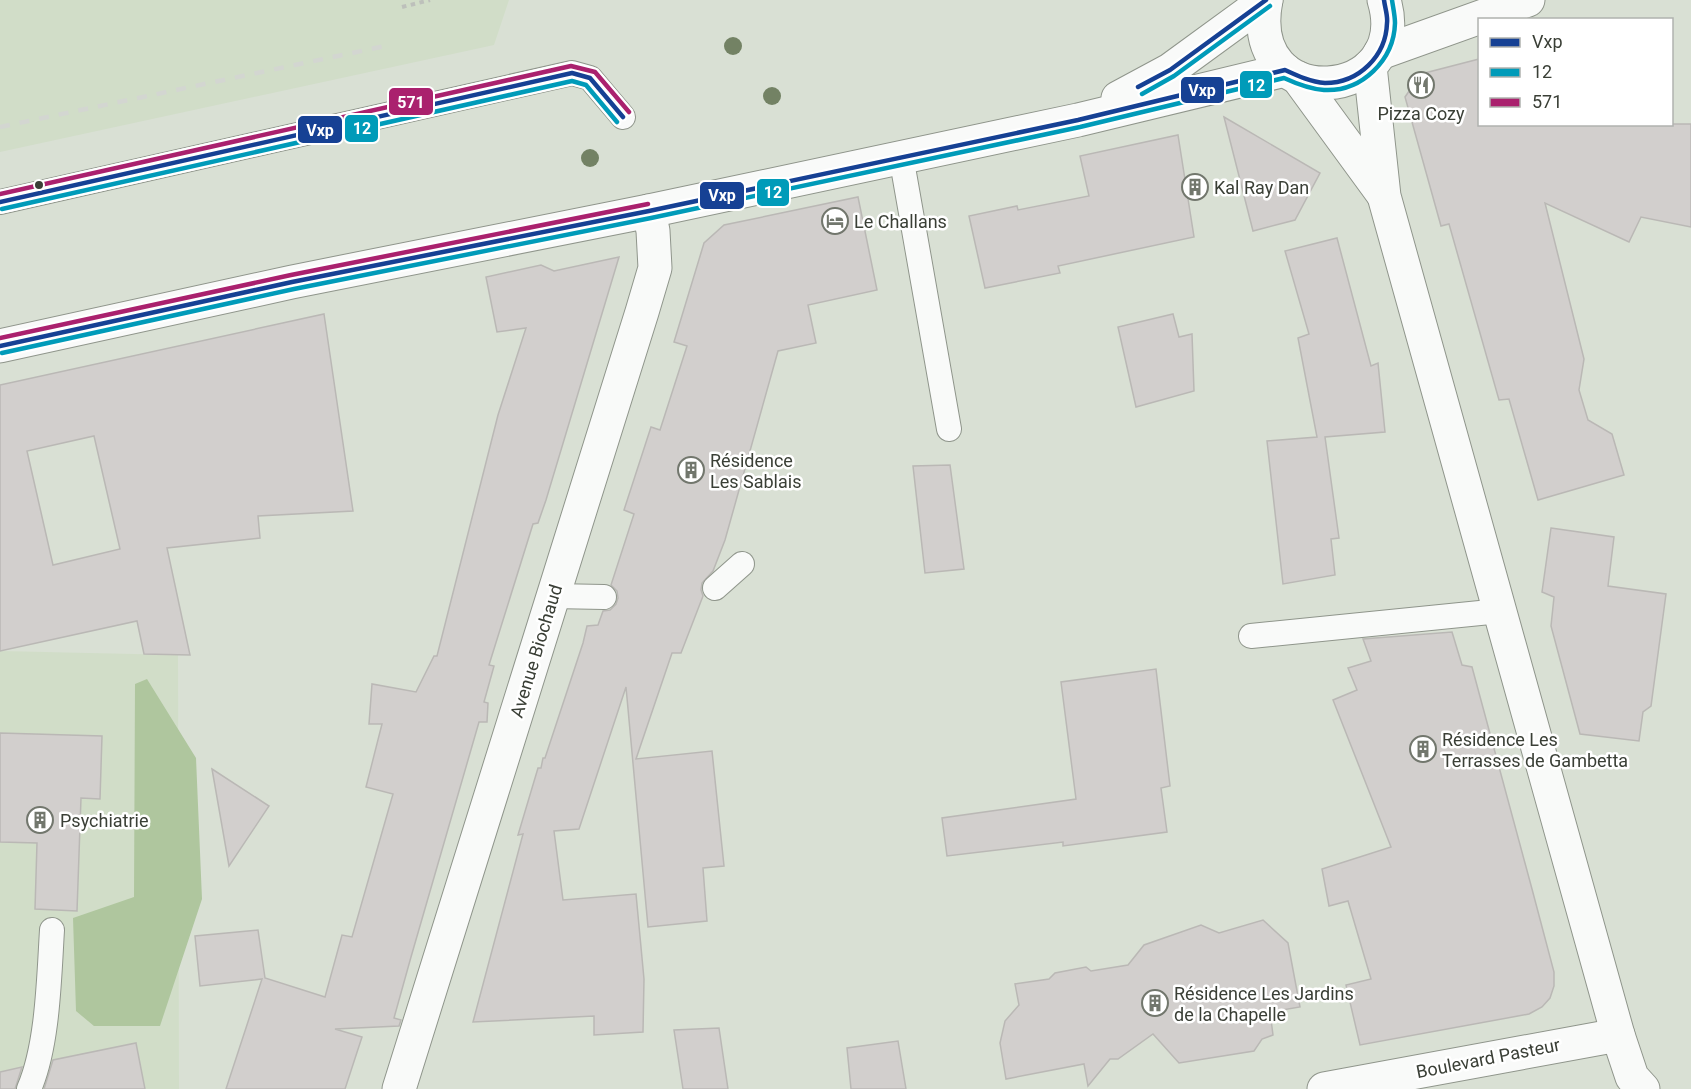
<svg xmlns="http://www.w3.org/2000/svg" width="1691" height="1089" font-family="Roboto,sans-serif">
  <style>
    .built { fill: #d1ddc8 }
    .forest { fill: #afc69e }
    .building { fill: #d2cfcd; stroke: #bab8b5; stroke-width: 1.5; fill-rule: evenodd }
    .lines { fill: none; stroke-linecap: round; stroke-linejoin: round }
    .service-casing { stroke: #8f958b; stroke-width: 26 }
    .minor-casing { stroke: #8f958b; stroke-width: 35 }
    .tertiary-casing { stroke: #8f958b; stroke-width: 35 }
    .secondary-casing { stroke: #8f958b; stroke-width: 35 }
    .path { stroke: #bdc0bb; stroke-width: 4; stroke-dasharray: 4.5 4.5; stroke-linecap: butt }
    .service { stroke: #f9faf9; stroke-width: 24 }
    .minor { stroke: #f9faf9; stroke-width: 33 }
    .tertiary { stroke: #f9faf9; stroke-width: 33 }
    .secondary { stroke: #f9faf9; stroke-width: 33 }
    .rail { stroke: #d3d6d1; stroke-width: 4.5; stroke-dasharray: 10 10; stroke-linecap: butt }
    .bus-1-casing { stroke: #fff; stroke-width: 9 }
    .bus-2-casing { stroke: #fff; stroke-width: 9 }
    .bus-3-casing { stroke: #fff; stroke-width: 9 }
    .bus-1 { stroke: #164194; stroke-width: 4.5 }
    .bus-2 { stroke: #009bb9; stroke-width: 4.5 }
    .bus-3 { stroke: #aa216e; stroke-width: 4.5 }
    .tree { fill: #738264 }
    .bus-dot { fill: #3a3f36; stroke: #fff; stroke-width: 2 }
    .labels { text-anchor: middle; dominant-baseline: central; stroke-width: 5; stroke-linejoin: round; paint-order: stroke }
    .poi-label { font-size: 18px; fill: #3a3f36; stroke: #fff; text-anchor: start }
    .street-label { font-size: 18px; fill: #3a3f36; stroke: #fff }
    .line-badge { stroke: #fff; stroke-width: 2 }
    .badge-label { font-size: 16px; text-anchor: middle; font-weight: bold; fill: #fff }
  </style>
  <rect width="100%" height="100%" fill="#d9e0d4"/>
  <g class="built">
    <polygon points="0,0 509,0 494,45 0,152"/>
    <polygon points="0,651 178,655 179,1089 0,1089"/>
  </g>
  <polygon class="forest" points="147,679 196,758 202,899 160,1026 94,1026 76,1011 73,918 134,897 135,684"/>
  <g class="building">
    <polygon points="1479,59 1479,124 1691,124 1691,227 1641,217 1629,242 1545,203 1584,359 1579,390 1588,420 1612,434 1624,475 1538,500 1509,399 1499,400 1449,224 1441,226 1405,97 1421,74"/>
    <polygon points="1224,117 1320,173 1295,220 1253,231"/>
    <polygon points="1178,135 1194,237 1058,266 1060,273 985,288 969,216 1017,206 1018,210 1089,196 1080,156"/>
    <polygon points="858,197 877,290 808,305 816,343 778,351 725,540 713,571 702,583 701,590 703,596 681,653 672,653 636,759 712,751 724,866 703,868 707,921 648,927 626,687 579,829 554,831 563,900 636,894 644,979 643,1032 594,1035 594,1016 473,1022 523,834 518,835 538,768 541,768 543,758 545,758 583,643 587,626 598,625 603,611 610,610 616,604 618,598 617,591 611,585 634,514 624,510 651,427 660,430 687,346 674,342 704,243 724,225"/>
    <polygon points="1337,238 1371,366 1378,363 1385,432 1325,437 1339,538 1331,539 1335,575 1283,584 1267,441 1317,437 1298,338 1309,334 1285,251"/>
    <polygon points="619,257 546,500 538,523 533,524 489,665 494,666 484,702 488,703 487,722 479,722 411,957 394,1018 401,1020 399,1026 335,1029 362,1037 345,1089 226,1089 262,979 200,986 195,936 258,930 265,978 325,997 342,935 352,937 393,794 366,787 382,724 369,724 372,684 416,692 434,656 437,656 498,415 526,328 497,332 486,277 541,265 554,271"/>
    <path d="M324,314L353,511L258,516L260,538L167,548L190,655L144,654L137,621L0,651V385ZM94,436L120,549L53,565L27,451Z"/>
    <polygon points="1173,314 1179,337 1192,334 1194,391 1136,407 1118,327"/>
    <polygon points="950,465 964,569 925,573 913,466"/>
    <polygon points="1551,528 1614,537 1608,586 1666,594 1651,706 1643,712 1639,741 1580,734 1551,626 1554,597 1542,592"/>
    <polygon points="1452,632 1462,665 1472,667 1532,889 1554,972 1554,986 1550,998 1542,1007 1529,1014 1360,1045 1346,985 1371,979 1348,901 1329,906 1322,869 1391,847 1333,700 1357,690 1348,668 1371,661 1363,639"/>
    <polygon points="1156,669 1170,786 1161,788 1167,832 1063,846 1063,842 947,856 942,818 1076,799 1061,682"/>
    <polygon points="0,733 102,736 100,799 81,798 77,911 35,909 37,843 0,842"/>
    <polygon points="212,769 269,806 229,866"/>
    <polygon points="1263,920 1288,943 1300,1007 1270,1012 1273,1035 1262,1039 1254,1051 1179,1063 1153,1034 1118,1059 1110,1059 1088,1086 1084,1064 1006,1079 1000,1043 1005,1021 1019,1005 1015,984 1049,979 1055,973 1086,967 1091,971 1128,965 1144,945 1201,925 1219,933"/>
    <polygon points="719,1028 728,1089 683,1089 674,1030"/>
    <polygon points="898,1041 906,1089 851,1089 847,1048"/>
    <polygon points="136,1043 145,1089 44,1089 53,1060"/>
    <polygon points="22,1067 15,1089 0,1089 0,1072"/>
  </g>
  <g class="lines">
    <defs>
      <g id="service">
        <polyline points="901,156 949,429"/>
        <polyline points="0,202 572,73 590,78 623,117"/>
        <polyline points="715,588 742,564"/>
        <polyline points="553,596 604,597"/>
        <polyline points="1251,636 1500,611"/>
        <path d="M29,1089C48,1045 49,978 52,930"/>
      </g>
      <g id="minor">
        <polyline points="399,1089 642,312 655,268 653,231 649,211"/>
        <polyline points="1324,1089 1618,1035"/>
      </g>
      <g id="tertiary">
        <polyline points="1370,66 1384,196 1618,1035 1632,1077 1643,1089"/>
        <polyline points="1298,78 1382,193"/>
      </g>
      <g id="secondary">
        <path d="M1266,0C1243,118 1415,103 1384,0"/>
        <polyline points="1380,53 1528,0"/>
        <polyline points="1118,98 1170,70 1266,0"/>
        <polyline points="0,346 292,282 649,211 1078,120 1285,70"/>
      </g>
    </defs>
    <use href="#service" class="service-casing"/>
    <use href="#minor" class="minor-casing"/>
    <use href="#tertiary" class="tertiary-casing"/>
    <use href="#secondary" class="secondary-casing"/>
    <polyline class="path" points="402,7 430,0"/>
    <use href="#service" class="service"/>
    <use href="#minor" class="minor"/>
    <use href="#tertiary" class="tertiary"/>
    <use href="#secondary" class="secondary"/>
    <polyline class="rail" points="0,127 390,45"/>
    <defs>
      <g id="bus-1">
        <polyline points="1138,87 1170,70 1266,0"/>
        <polyline points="0,202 572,73 590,78 623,117"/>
        <path d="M0,346L292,282L649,211L1078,120L1285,70C1298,76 1311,82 1325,83C1359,83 1386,56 1387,23C1388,16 1385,8 1384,0"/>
      </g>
      <g id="bus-2">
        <polyline points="1142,94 1174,76 1270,6"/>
        <polyline points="2,209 572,81 586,85 617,122"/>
        <path d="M2,353L294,289L651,218L1080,127L1284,78C1297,84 1310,89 1324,90C1362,92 1394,60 1395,23C1395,16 1393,7 1392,0"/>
      </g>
      <g id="bus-3">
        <polyline points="0,194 571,66 595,72 629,112"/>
        <polyline points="0,338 291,275 648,204"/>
      </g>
    </defs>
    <use href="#bus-1" class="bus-1-casing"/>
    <use href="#bus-2" class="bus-2-casing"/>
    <use href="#bus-3" class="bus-3-casing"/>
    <use href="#bus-1" class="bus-1"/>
    <use href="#bus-2" class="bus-2"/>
    <use href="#bus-3" class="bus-3"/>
  </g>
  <g class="tree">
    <circle cx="733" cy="46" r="9"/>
    <circle cx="772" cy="96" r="9"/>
    <circle cx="590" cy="158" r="9"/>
  </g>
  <defs>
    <symbol id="restaurant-ring" viewBox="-11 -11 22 22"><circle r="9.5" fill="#fff" stroke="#72776d" stroke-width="1.5"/><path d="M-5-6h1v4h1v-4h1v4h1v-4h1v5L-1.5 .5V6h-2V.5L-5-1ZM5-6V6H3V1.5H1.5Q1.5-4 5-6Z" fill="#72776d"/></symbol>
    <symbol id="building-ring" viewBox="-11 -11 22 22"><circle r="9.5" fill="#fff" stroke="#72776d" stroke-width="1.5"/><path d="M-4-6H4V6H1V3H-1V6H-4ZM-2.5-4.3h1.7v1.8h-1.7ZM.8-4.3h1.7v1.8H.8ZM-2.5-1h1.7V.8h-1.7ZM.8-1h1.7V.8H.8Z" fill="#72776d"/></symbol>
    <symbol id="hotel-ring" viewBox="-11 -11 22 22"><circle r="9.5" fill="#fff" stroke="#72776d" stroke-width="1.5"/><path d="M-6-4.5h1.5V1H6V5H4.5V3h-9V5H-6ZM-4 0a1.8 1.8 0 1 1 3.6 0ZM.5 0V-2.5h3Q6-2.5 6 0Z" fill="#72776d"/></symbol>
  </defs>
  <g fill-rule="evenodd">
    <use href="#restaurant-ring" x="1406" y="70" width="30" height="30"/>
    <use href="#building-ring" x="1180" y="172" width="30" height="30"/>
    <use href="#hotel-ring" x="820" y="206" width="30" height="30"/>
    <use href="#building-ring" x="676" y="455" width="30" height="30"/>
    <use href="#building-ring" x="1408" y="734" width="30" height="30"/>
    <use href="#building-ring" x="25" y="805" width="30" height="30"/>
    <use href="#building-ring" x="1140" y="988" width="30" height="30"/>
  </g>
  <circle class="bus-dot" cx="39" cy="185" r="5"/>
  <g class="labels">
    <g class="poi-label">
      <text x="1421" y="113" text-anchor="middle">Pizza Cozy</text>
      <text x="1214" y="187">Kal Ray Dan</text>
      <text x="854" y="221">Le Challans</text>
      <text x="710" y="460">Résidence<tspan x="710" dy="21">Les Sablais</tspan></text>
      <text x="1442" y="739">Résidence Les<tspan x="1442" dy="21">Terrasses de Gambetta</tspan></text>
      <text x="60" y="820">Psychiatrie</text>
      <text x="1174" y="993">Résidence Les Jardins<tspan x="1174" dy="21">de la Chapelle</tspan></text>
    </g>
    <g class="street-label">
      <text transform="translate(536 651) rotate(-73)">Avenue Biochaud</text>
      <text transform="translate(1488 1058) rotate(-11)">Boulevard Pasteur</text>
    </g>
  </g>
  <g class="line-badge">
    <rect x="1239" y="70" width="34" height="29" rx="6" fill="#009bb9"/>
    <rect x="1180" y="76" width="45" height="28" rx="6" fill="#164194"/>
    <rect x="388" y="87" width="46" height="29" rx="6" fill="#aa216e"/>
    <rect x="344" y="114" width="35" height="29" rx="6" fill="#009bb9"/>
    <rect x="297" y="115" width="46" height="29" rx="6" fill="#164194"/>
    <rect x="756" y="178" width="34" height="29" rx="6" fill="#009bb9"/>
    <rect x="699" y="181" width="46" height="29" rx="6" fill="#164194"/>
  </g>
  <g class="badge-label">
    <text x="1256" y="91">12</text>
    <text x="1202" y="96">Vxp</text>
    <text x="411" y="108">571</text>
    <text x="362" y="134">12</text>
    <text x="320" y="136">Vxp</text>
    <text x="773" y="198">12</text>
    <text x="722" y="201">Vxp</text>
  </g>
  <rect x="1478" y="18" width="195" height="108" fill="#ffffff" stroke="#b0b2af" stroke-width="1.5"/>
  <rect x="1490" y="38" width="30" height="9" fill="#164194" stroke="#b0b2af" stroke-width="1.5"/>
  <text x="1532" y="48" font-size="18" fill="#3a3f36">Vxp</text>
  <rect x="1490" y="68" width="30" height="9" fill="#009bb9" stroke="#b0b2af" stroke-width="1.5"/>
  <text x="1532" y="78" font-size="18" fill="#3a3f36">12</text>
  <rect x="1490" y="98" width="30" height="9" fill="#aa216e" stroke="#b0b2af" stroke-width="1.5"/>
  <text x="1532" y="108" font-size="18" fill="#3a3f36">571</text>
</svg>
